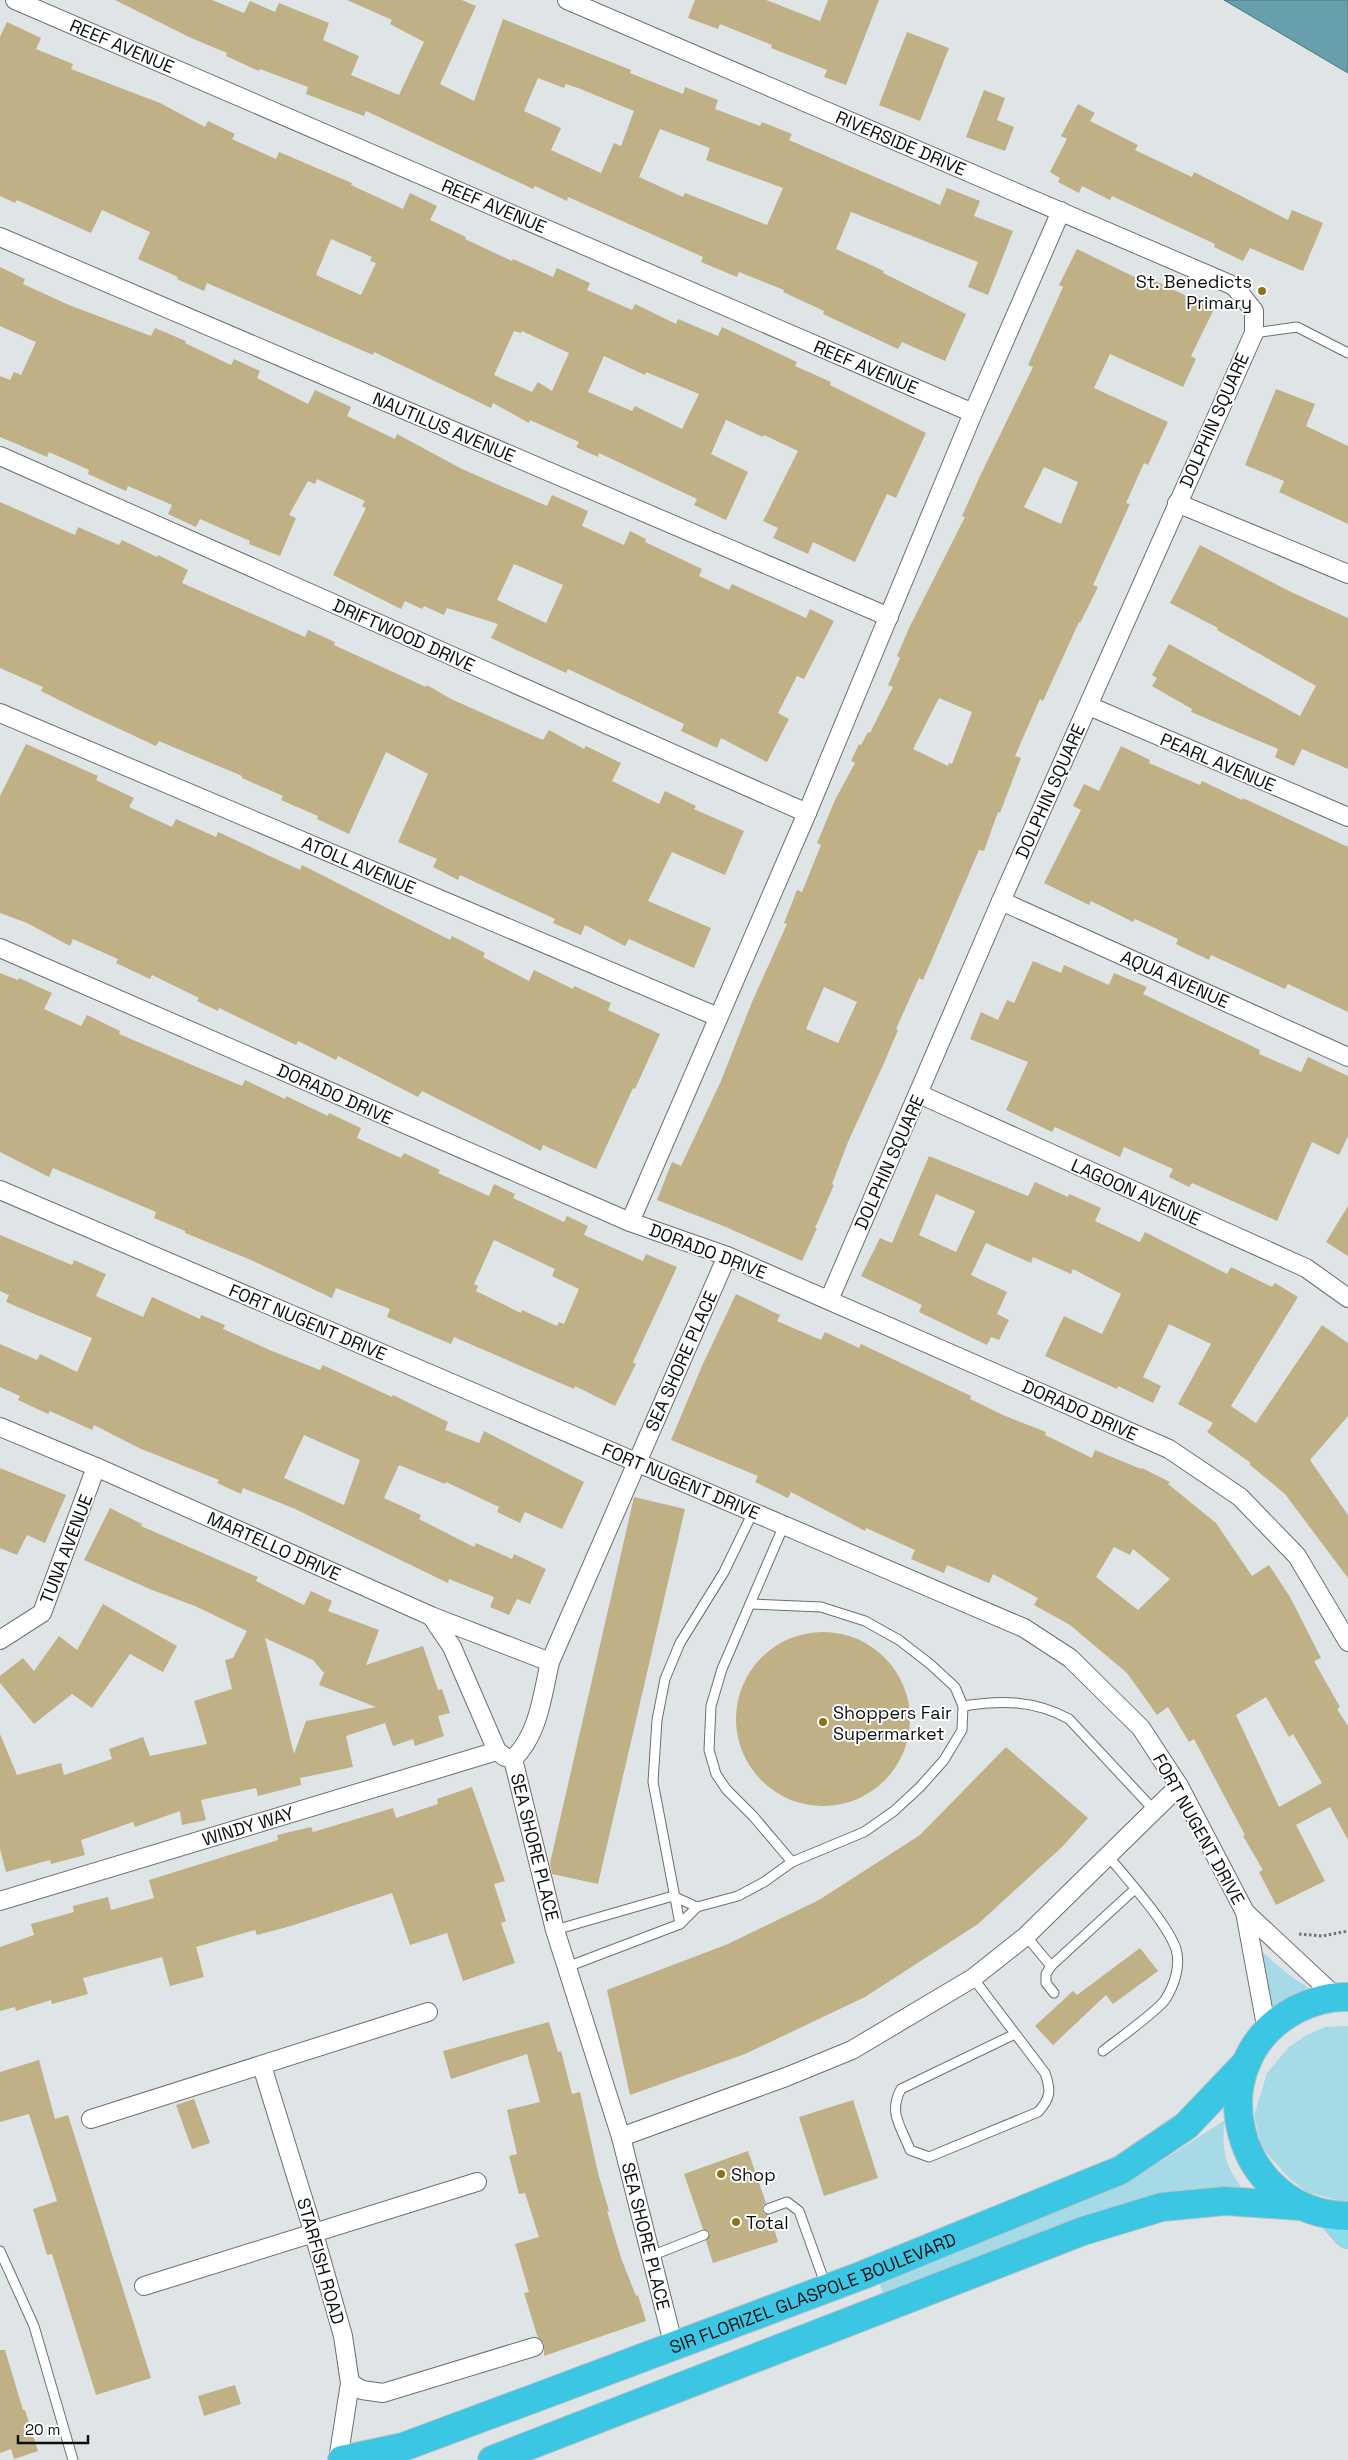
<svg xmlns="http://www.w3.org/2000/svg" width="1348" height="2460" font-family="'Space Grotesk',sans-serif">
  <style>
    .green { fill: #a6dae7 }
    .water { fill: #689fac; stroke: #4d747d }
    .building { fill: #bfb085; fill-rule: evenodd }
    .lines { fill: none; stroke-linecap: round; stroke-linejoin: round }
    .lane-casing { stroke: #6b7071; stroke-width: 11 }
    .street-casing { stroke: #6b7071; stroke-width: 20 }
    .primary-casing { stroke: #c0c1c1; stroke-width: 30 }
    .highway-casing { stroke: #c0c1c1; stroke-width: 30 }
    .path { stroke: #6f7373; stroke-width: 3; stroke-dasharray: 2.5 2.5; stroke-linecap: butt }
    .lane { stroke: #fff; stroke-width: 9 }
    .street { stroke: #fff; stroke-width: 18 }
    .primary { stroke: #89ddee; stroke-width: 28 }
    .highway { stroke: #3bc7e3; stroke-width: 28 }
    .poi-dot { fill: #8d7216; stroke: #fff; stroke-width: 2 }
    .labels { text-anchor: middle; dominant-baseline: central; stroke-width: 4; stroke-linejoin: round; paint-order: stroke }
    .street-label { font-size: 18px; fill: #0d0f0f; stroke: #fff }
    .poi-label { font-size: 18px; fill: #0d0f0f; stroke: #fff; text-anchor: start }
  </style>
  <rect width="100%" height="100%" fill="#dfe5e6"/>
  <g class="green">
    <polygon points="1262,1952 1289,1975 1318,1994 1270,2016"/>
    <polygon points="1348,2026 1348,2203 1307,2192 1290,2179 1262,2148 1254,2116 1267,2073 1289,2047 1305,2036 1325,2027"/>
    <path d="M1225,2120C1220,2152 1227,2169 1246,2193L886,2300L877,2278L1133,2180Z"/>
  </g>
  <polygon class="water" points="1224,0 1348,0 1348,73"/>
  <g class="building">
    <path d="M115,0H212L244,13L250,1L275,12L279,3L329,23L323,40L359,56L351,75L399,95L424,42L390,24L392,20L347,0H462L476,6L440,84L474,101L503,19L631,70L630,73L683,94L685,87L718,100L715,109L760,126L762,122L792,134L789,140L940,205L947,188L980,201L974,216L1013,231L988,295L968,287L978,262L851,212L836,249L884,271L883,273L966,314L945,361L902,342L898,349L823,314L824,311L783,292L784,290L739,272L737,277L701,262L703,257L568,197L567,201L535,186L533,189L366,111L364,116L306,94L308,87L260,69L259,71L226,56L227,53L189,37ZM538,78L564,88L566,84L578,88L634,111L621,146L614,143L601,173L551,150L561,128L524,111ZM660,129L710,148L706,160L783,188L767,225L685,193L683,197L639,177Z"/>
    <polygon points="695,0 766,0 820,21 828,0 879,0 846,85 824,77 827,70 771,48 772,45 720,24 718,29 688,18"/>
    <path d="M7,22L41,38L36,49L73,64L71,69L160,103L205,127L208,121L235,134L232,139L276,159L279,152L352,183L351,185L403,209L410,193L437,206L430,220L466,237L465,239L512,261L513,259L553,277L557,268L590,283L587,290L632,310L635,304L676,324L678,319L718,336L722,327L797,362L795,366L831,382L830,385L926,433L896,498L887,494L855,562L813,542L808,554L773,538L778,528L763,521L798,451L764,435L763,437L726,420L711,454L748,472L726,520L694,505L697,499L599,453L598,457L576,447L579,442L530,420L529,423L493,403L491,408L374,352L373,355L207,283L204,291L177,279L178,277L138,259L150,232L102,210L91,233L17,200L15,203L0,196V37ZM331,239L372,257L370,261L376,263L361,295L316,275ZM514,331L521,333L522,331L569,353L552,391L538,382L532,392L494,375ZM604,356L645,375L646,372L699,394L682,429L635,406L632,411L588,392Z"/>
    <polygon points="907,32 949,48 920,121 879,105"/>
    <polygon points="984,90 1005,98 997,120 1014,127 1005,151 966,137"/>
    <polygon points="1078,104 1095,113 1090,121 1138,145 1135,150 1192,177 1194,172 1288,220 1292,210 1323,223 1303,271 1250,248 1243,261 1214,247 1215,244 1112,196 1110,200 1082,186 1079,193 1058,182 1060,178 1050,172 1067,139 1061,136"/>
    <path d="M1077,249L1151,285L1153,280L1214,309L1191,356L1196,359L1183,387L1110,354L1094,388L1168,422L1148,465L1144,463L1126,503L1130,504L1093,585L1098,587L1080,623L1079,622L1043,701L1040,699L1015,756L1021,758L1000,813L998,812L984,851L979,850L923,980L919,978L896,1029L898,1030L884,1063L848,1142L832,1184L834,1185L815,1228H817L802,1261L726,1227L657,1200L672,1162L681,1166L721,1081L752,1002L787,924L784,923L797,890L802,892L821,845L817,843L835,800L855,763L851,761L859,744L861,745L868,732L870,733L893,687L888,685L900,658L897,656L910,626L965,517L962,516L981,474L1033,367L1028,365L1063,287L1059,285ZM1044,467L1078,482L1061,524L1024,507ZM939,698L972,712L952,764L949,763L948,766L913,749ZM824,987L857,1002L838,1043L806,1029Z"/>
    <path d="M0,267L25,279L23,284L69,305L151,336L155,328L186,341L185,343L231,365L234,359L260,371L257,378L308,404L315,390L351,407L347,416L395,439L397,434L462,469L547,506L552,495L588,511L582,526L624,545L630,531L646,539L645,542L702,569L699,576L729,590L732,584L806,618L810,609L834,621L804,679L797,676L778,713L789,719L767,762L721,738L717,748L681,731L684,724L568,669L566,673L491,638L498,624L447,608L444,615L424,606L422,609L405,601L401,609L333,575L366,508L362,506L365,501L317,479L315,484L308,481L289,515L296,518L280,556L249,544L250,541L200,519L196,527L168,514L172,505L128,486L126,491L88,474L89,470L49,452L47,457L0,437V376L10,380L14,372L21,375L36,342L0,326ZM514,564L563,585L546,623L497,600Z"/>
    <polygon points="1276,389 1315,404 1306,426 1348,446 1348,524 1279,492 1284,481 1245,465"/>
    <polygon points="0,502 75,535 78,527 119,545 122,540 157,557 158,555 188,570 182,583 305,637 308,630 335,642 334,645 426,687 427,685 451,699 543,740 549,730 584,749 586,746 621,763 612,781 659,804 665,791 696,806 694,809 744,831 725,875 672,852 648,901 711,928 694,968 629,939 625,946 585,925 581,935 553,923 555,919 460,875 458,880 433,867 437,859 398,842 428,774 386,752 349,834 317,819 318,816 281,800 283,796 242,778 242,776 159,741 156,746 83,712 41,691 43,687 0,668"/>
    <polygon points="1200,545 1291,592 1348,618 1348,769 1302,749 1294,766 1275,757 1278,749 1191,712 1192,709 1152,686 1157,678 1152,675 1169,644 1300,716 1316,686 1217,630 1218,628 1170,603"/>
    <polygon points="26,744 98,776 96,780 134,798 129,807 172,827 176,819 216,837 218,832 300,870 302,865 450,940 452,936 485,953 483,957 529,981 534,970 573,989 574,986 611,1003 608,1010 660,1034 635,1089 633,1088 596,1169 543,1145 541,1151 422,1091 418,1097 338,1056 336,1060 298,1041 296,1045 219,1008 218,1011 197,1001 199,998 152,975 150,979 116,963 118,959 73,939 70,946 27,923 0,913 0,796"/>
    <polygon points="1121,746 1150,760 1149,763 1200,785 1202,781 1242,800 1243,798 1348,847 1348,1012 1288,984 1285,989 1211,955 1209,960 1176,944 1178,939 1135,919 1133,922 1091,901 1089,905 1044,883 1081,810 1073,806 1084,784 1099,791"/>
    <polygon points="1033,961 1061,973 1064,965 1109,985 1114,973 1147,987 1143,994 1260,1050 1259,1054 1301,1072 1308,1057 1348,1076 1348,1136 1339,1155 1312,1142 1277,1221 1192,1183 1189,1187 1169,1177 1173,1169 1124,1147 1120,1157 1055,1127 1052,1132 1006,1110 1028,1062 970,1039 981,1012 998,1020 1007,1000 1014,1003"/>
    <path d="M0,973L18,980L19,978L52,993L44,1009L81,1026L87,1015L120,1031L119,1034L242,1086L245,1080L285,1099L286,1096L328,1116L329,1113L361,1128L357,1138L401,1158L404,1153L440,1170L438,1173L489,1196L494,1184L515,1194L513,1198L564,1222L567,1216L588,1226L584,1235L643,1261L646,1254L677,1267L633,1362L636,1364L615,1406L575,1386L574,1389L454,1337L451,1344L387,1317L390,1309L336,1288L332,1298L251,1260L185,1233V1231L154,1218L156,1212L53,1168L49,1177L0,1152ZM494,1240L555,1269L552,1276L579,1289L564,1324L559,1322L557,1326L522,1310L521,1313L476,1291L478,1286L474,1284Z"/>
    <path d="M929,1156L1028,1196L1035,1182L1068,1197L1069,1194L1101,1208L1095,1221L1140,1242L1145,1232L1227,1274L1231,1267L1272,1287L1275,1283L1298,1297L1231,1406L1256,1423L1322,1325L1348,1343V1416L1310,1460L1348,1515V1578L1285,1494L1249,1464L1251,1463L1207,1432L1213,1423L1178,1404L1211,1344L1169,1324L1143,1377L1161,1386L1153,1403L1118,1386L1117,1389L1045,1356L1064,1316L1102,1334L1121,1294L1073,1269L1071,1274L1033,1257L1031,1263L986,1243L971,1275L1007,1292L997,1314L1009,1320L999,1340L991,1337L987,1345L919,1312L922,1305L861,1276L880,1238L892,1243ZM936,1194L975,1211L956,1252L919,1235Z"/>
    <polygon points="1348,1206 1348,1256 1326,1242"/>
    <path d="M0,1235L72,1265L74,1260L106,1274L96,1296L143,1317L152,1297L200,1319L201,1315L225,1325L223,1329L272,1351L320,1370L323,1365L392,1397L393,1395L448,1422L445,1430L479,1443L484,1431L584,1482L562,1529L525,1512L520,1523L497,1512L499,1507L446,1482L445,1484L399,1465L384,1498L421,1515L419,1519L474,1547L476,1543L512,1559L514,1554L546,1569L530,1604L517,1599L509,1615L490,1607L494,1597L449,1579L448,1583L293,1508L243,1488L241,1494L217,1483L219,1480L139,1448L94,1425L92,1430L50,1411L48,1414L18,1400L20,1396L0,1387V1344L37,1360L40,1354L77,1372L92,1338L6,1302L9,1295L0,1291ZM304,1435L360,1460L344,1505L284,1478Z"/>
    <path d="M736,1294L780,1315L777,1321L821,1340L825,1332L859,1348L861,1344L971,1396L970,1399L1003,1415L1046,1432L1045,1435L1092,1458L1095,1450L1141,1469L1142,1468L1170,1482L1168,1484L1216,1523L1252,1576L1269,1565L1290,1597L1321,1658L1314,1661L1340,1707L1337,1709L1348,1726V1840L1330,1807L1296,1825L1325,1881L1276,1905L1259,1872L1263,1870L1243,1836L1245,1835L1194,1739L1189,1742L1168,1707L1157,1715L1127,1673L1070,1625L1034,1605L1038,1598L993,1574L989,1583L947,1565L944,1573L911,1559L915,1550L866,1528L865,1531L791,1492L788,1498L755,1482L758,1476L671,1440L702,1366ZM1114,1547L1130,1555L1133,1549L1170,1579L1138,1610L1096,1577ZM1266,1697L1289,1737L1293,1734L1322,1783L1279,1807L1236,1715Z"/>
    <polygon points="0,1468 66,1495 45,1543 27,1535 17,1555 0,1548"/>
    <polygon points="634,1497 685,1509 598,1884 552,1874 550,1863"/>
    <path d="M110,1508L142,1524L141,1526L258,1577L256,1581L304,1605L311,1591L332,1601L328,1611L379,1630L366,1665L423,1646L438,1690L442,1689L450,1713L438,1716L444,1736L415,1746L413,1739L393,1746L385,1723L346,1736L353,1767L300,1778L301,1785L258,1796L256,1788L201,1800L206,1820L182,1825L180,1811L135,1827L133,1822L81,1840L85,1855L51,1864L50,1860L6,1872L0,1849V1734L17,1775L61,1763L64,1775L112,1759L109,1749L143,1737L150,1756L207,1744L194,1701L232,1689L225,1660L233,1658L247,1631L195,1606L152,1590L84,1560ZM265,1638L313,1660L324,1673L319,1685L376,1707L306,1721L294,1754Z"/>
    <polygon points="103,1604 177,1646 163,1672 130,1654 92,1708 72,1694 34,1724 0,1683 0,1676 23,1658 34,1671 59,1636 77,1650"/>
    <circle cx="823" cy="1719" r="87"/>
    <polygon points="1006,1747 1088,1818 1062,1847 978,1924 865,1997 745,2054 630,2095 607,1990 728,1944 819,1900 920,1835"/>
    <polygon points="472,1787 505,1881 494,1884 506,1921 501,1923 515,1963 463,1981 447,1933 410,1945 392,1893 291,1926 257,1935 255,1930 196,1947 204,1977 170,1986 162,1957 83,1978 88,1994 52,2004 51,2000 16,2011 15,2007 0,2011 0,1947 34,1935 31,1924 74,1912 73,1906 108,1897 111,1910 154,1898 149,1880 278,1840 277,1835 311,1827 313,1832 393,1808 396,1818 438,1804 437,1799"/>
    <polygon points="1140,1948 1158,1971 1113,2004 1106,1995 1053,2045 1035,2026 1073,1991 1077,1995"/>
    <polygon points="549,2022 558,2052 561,2051 572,2094 580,2092 598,2173 609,2211 607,2211 621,2258 636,2296 638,2295 646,2321 544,2356 544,2343 538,2338 524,2293 529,2292 515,2244 539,2237 525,2193 519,2194 509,2156 517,2154 507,2110 540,2102 527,2054 451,2079 443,2051"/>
    <polygon points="39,2060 55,2119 68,2115 151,2378 96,2395 52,2254 47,2255 33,2209 57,2201 29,2114 0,2122 0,2072"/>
    <polygon points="194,2099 210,2143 192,2149 176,2105"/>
    <polygon points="853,2100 878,2178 824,2196 799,2117"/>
    <polygon points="748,2151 766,2203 763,2205 762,2211 764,2214 770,2215 778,2242 713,2263 706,2241 710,2233 703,2229 684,2174"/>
    <polygon points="0,2350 5,2350 23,2410 25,2410 38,2451 14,2459 11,2449 0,2453"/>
    <polygon points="235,2385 241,2404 204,2416 198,2396"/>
  </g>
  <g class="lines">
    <defs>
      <g id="lane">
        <polyline points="1254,333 1297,327 1348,353"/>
        <polyline points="784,1525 722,1669 711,1706 709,1750 716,1774 726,1789 753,1816 792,1862"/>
        <path d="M963,1706C1002,1700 1034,1700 1069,1719L1154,1810"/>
        <polyline points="680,1924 653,1782 657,1720 665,1679 680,1643 724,1572 753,1512"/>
        <polyline points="555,1930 673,1896 697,1907"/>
        <polyline points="1026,1936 1051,1966"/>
        <polyline points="567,1967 680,1924 697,1907 738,1896 764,1882 792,1862 864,1832 894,1811 920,1787 944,1760 962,1730 963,1706 955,1687 930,1664 899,1640 865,1621 821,1607 750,1604"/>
        <path d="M973,1978L1045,2073C1051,2090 1051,2098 1038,2112L929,2157L910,2150C901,2126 888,2113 901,2089L1015,2034"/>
        <polyline points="1054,1993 1046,1983 1046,1974 1051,1966 1135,1889"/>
        <path d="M1103,2051C1118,2039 1155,2013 1165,2000C1174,1986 1181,1966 1176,1949C1167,1923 1127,1879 1109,1857"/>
        <polyline points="768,2209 787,2202 799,2211 826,2286"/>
        <polyline points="0,2251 34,2326 73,2460"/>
        <polyline points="651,2256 704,2235"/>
      </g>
      <g id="street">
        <polyline points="15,0 973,413"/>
        <polyline points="567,0 1234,286 1254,311 1254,333 1001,901 829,1300"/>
        <polyline points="0,237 889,617"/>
        <polyline points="0,456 807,813"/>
        <polyline points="1177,503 1348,574"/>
        <polyline points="1089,706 1348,817"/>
        <polyline points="0,713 718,1017"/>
        <polyline points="1001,901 1348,1057"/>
        <polyline points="0,948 630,1222 727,1256 1169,1449 1240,1497 1297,1556 1348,1642"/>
        <polyline points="919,1094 1306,1268 1348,1298"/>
        <polyline points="0,1190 1024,1628 1070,1658 1141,1728 1179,1786 1245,1912 1267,2031"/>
        <polyline points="630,1222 807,813 973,413 1061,211"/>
        <polyline points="0,1427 96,1467 431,1616 550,1662"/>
        <polyline points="431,1616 452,1647 497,1751 505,1757"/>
        <polyline points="0,1640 42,1613 96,1467"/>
        <polyline points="0,1901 497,1751"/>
        <polyline points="1245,1912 1335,1996"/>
        <polyline points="262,2066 314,2234 343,2336 350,2383 338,2460"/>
        <polyline points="91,2119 428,2012"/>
        <polyline points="621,2137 786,2077 852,2050 973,1978 1026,1936 1179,1786"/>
        <polyline points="144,2286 477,2182"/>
        <path d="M674,2347L621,2137L555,1930L513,1759C539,1734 542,1696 550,1662L727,1256"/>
        <polyline points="350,2383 362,2390 383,2393 534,2347"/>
      </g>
      <polyline id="primary" points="1331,2215 1348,2234"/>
      <g id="highway">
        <path d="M1348,1997C1330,1996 1313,2001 1297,2009C1196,2061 1233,2214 1348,2216"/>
        <path id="s1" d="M342,2460L403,2447L527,2401L863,2275L1121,2170L1186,2126L1247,2062"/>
        <polyline points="492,2460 1083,2231 1162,2207 1225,2201 1299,2206"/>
      </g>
    </defs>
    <use href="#lane" class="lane-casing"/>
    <use href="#street" class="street-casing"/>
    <use href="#primary" class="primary-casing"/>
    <use href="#highway" class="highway-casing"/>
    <polyline class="path" points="1299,1934 1322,1936 1348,1931"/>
    <use href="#lane" class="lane"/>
    <use href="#street" class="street"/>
    <use href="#primary" class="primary"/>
    <use href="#highway" class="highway"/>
  </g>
  <g class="poi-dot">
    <circle cx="1262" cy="291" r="5"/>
    <circle cx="823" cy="1722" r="5"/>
    <circle cx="721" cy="2174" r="5"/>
    <circle cx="736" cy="2222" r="5"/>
  </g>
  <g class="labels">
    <g class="street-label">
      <text transform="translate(122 46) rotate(23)">REEF AVENUE</text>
      <text transform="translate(901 143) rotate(23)">RIVERSIDE DRIVE</text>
      <text transform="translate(494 206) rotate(23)">REEF AVENUE</text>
      <text transform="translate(866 367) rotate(23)">REEF AVENUE</text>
      <text transform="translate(1214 420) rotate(-66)">DOLPHIN SQUARE</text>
      <text transform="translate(444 427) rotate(23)">NAUTILUS AVENUE</text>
      <text transform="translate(404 635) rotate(24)">DRIFTWOOD DRIVE</text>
      <text transform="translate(1218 762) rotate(23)">PEARL AVENUE</text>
      <text transform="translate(1050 791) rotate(-66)">DOLPHIN SQUARE</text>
      <text transform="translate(359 865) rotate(23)">ATOLL AVENUE</text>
      <text transform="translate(1175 979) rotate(24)">AQUA AVENUE</text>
      <text transform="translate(335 1094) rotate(24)">DORADO DRIVE</text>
      <text transform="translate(889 1162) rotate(-66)">DOLPHIN SQUARE</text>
      <text transform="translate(1136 1192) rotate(24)">LAGOON AVENUE</text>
      <text transform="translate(708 1251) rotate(21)">DORADO DRIVE</text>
      <text transform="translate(308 1322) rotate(23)">FORT NUGENT DRIVE</text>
      <text transform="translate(681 1361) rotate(-66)">SEA SHORE PLACE</text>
      <text transform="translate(1080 1410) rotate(24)">DORADO DRIVE</text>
      <text transform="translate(681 1481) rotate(23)">FORT NUGENT DRIVE</text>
      <text transform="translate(274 1546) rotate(24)">MARTELLO DRIVE</text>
      <text transform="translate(66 1549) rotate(-69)">TUNA AVENUE</text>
      <text transform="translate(248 1826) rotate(-17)">WINDY WAY</text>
      <text transform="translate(1199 1829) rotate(61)">FORT NUGENT DRIVE</text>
      <text transform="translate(535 1847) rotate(76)">SEA SHORE PLACE</text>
      <text transform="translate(646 2236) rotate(76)">SEA SHORE PLACE</text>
      <text transform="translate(321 2261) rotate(74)">STARFISH ROAD</text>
      <text stroke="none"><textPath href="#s1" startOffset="500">SIR FLORIZEL GLASPOLE BOULEVARD</textPath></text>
    </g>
    <g class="poi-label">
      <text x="1252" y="281" text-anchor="end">St. Benedicts<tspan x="1252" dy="21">Primary</tspan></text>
      <text x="833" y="1712">Shoppers Fair<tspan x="833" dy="21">Supermarket</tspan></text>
      <text x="731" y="2174">Shop</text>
      <text x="746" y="2222">Total</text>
    </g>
  </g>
  <path d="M18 2435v8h70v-8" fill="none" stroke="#0d0f0f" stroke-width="2.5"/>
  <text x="25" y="2435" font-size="15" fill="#0d0f0f" stroke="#ffffff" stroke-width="4" paint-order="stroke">20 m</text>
</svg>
